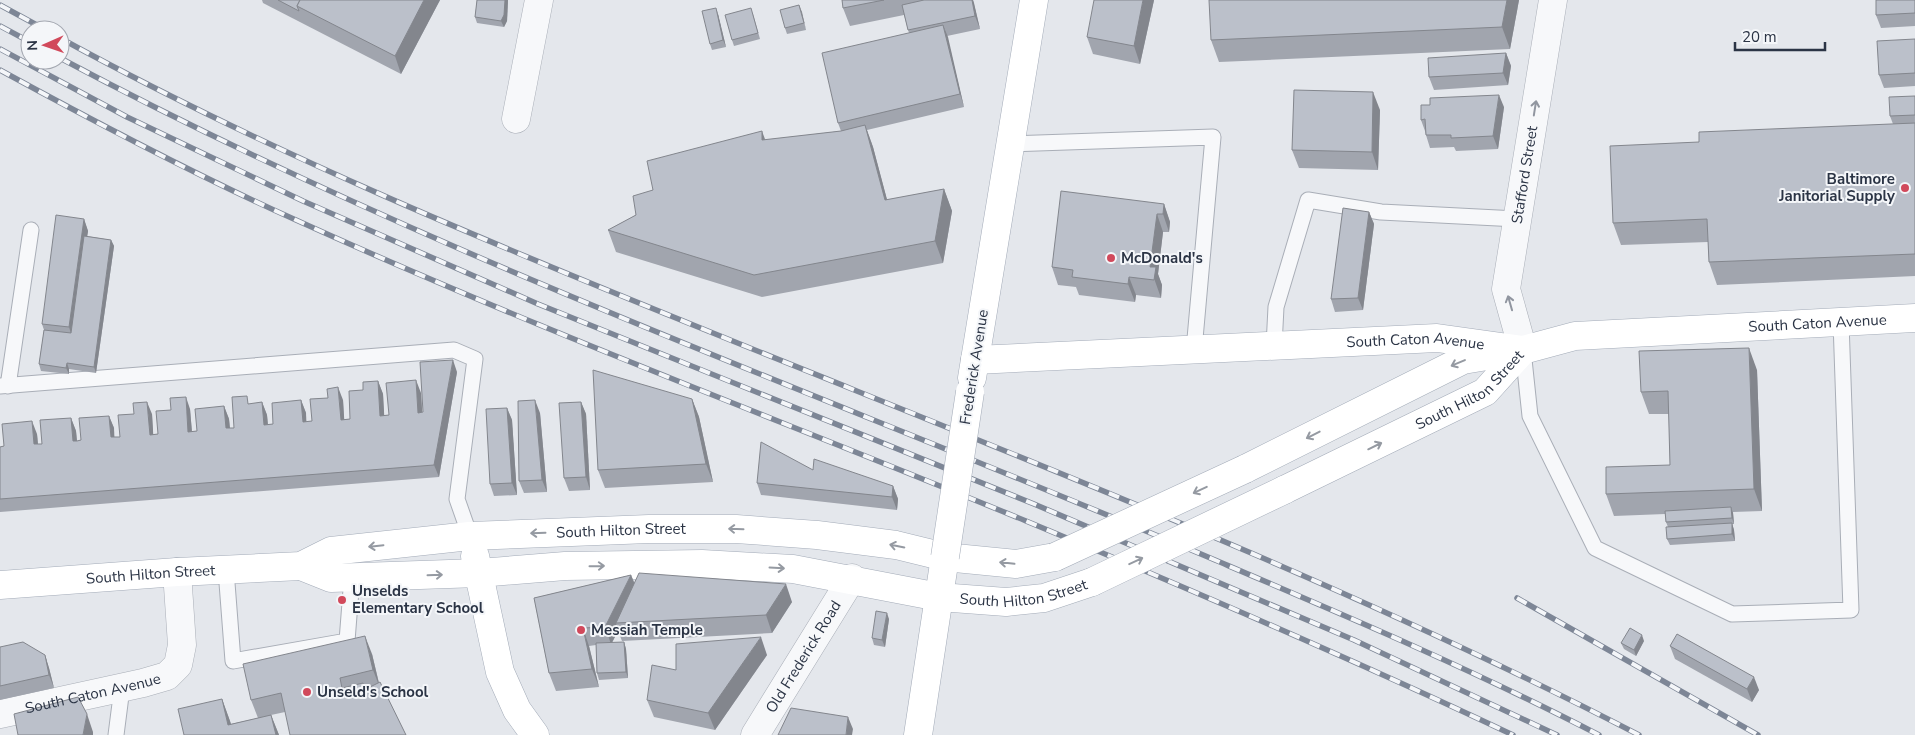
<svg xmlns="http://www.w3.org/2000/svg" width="1915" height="735" font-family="'Nunito Sans',sans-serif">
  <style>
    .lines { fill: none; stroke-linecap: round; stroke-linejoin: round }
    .lane-casing { stroke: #a9aeb7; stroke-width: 17 }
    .street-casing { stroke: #a9aeb7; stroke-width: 29 }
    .primary-casing { stroke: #a3abb8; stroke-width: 29 }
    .lane { stroke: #f7f8fa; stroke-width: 15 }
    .street { stroke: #f7f8fa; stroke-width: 28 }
    .primary { stroke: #fff; stroke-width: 28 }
    .rail-casing { stroke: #7d8696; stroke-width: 5.5 }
    .rail { stroke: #f4f6f9; stroke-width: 4; stroke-dasharray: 11; stroke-linecap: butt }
    .primary-bridge-casing { stroke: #a3abb8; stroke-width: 29; stroke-linecap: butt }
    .primary-bridge { stroke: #fff; stroke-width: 28 }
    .wall { fill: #a1a5ae }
    .shaded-wall { fill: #83868d }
    .building { fill: #bbc0ca; stroke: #83868d }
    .oneway { stroke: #9196a0 }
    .oneway2 { stroke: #959aa2 }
    .poi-dot { fill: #d1495b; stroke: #f4f6f9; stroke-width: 2 }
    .labels { text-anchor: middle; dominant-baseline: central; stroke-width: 4; stroke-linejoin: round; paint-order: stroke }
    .street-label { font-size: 15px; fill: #2b3445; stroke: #f4f6f9 }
    .poi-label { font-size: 15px; font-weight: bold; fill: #2b3445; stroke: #f4f6f9; text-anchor: start }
  </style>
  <rect width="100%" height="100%" fill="#e4e7ec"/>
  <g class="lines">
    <defs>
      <g id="lane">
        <polyline points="1011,144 1213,137 1194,350"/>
        <polyline points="1274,346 1276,307 1308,200 1381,212 1517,219"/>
        <polyline points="1523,350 1530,416 1595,548 1732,614 1851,610 1841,322"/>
        <polyline points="0,386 454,350 475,359 457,499 470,536"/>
        <polyline points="8,386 31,230"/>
        <polyline points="226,570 233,661 347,641 352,577"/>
        <polyline points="116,735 122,688"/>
      </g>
      <g id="street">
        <polyline points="516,119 539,0"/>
        <path id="s1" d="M1523,350L1506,289L1553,0"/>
        <path id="s2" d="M0,714L143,683L167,676L178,665L182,645L177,572"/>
        <path id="s3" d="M755,735L852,578"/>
      </g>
      <g id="primary">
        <path id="s4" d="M975,360L1437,338L1523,350L1575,336L1915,318"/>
        <polyline points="972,378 1034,0"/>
        <polyline points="1245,469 1463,360 1499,354"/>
        <path id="s5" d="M1284,490L1485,392L1523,350"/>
        <polyline points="475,556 500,672 517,710 535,735"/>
        <path id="s6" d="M301,566L331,578L479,573L565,566L702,564L793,569L939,597L1006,602L1044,598L1092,582"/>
        <path id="s7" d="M0,585L177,572L301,566L331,551L470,536L649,529H736L817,535L896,545L945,557L1016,564L1055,557"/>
        <polyline points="918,735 945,557"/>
      </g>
    </defs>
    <use href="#lane" class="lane-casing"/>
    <use href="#street" class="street-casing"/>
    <use href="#primary" class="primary-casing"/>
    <use href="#lane" class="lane"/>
    <use href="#street" class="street"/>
    <use href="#primary" class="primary"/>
    <defs>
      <g id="rail">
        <polyline points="0,5 46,30"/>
        <polyline points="0,26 30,42"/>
        <path d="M60,38C268,152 488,242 708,331C1021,458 1339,579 1639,735"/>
        <polyline points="0,49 127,117 303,201 538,304 1034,504 1354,640 1557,735"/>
        <path d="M60,58C431,256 829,396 1215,560C1344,615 1474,670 1599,735"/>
        <path d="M0,70C97,123 195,175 296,220C536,329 783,421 1026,521C1190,589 1352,659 1513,735"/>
        <polyline points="1517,598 1758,735"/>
      </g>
    </defs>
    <use href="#rail" class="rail-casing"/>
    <use href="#rail" class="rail"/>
    <defs>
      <g id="primary-bridge">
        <polyline points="945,557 970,392"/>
        <polyline points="1055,557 1245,469"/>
        <polyline points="1092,582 1284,490"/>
      </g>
    </defs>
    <use href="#primary-bridge" class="primary-bridge-casing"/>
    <use href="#primary-bridge" class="primary-bridge"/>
  </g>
  <g class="wall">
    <polygon points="262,0 440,0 401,74 263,3"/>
    <polygon points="477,0 508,0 507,21 504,27 477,23 475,17"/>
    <polygon points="842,0 973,0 980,29 947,36 964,107 867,130 873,147 887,200 944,189 952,211 943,263 762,297 616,252 608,230 636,215 653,190 765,140 841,131 838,123 909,33 904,15 850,26 843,8"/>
    <polygon points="1154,0 1140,64 1093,54 1087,37"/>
    <polygon points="1217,0 1519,0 1510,49 1219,62 1211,40"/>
    <polygon points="1915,0 1915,26 1881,28 1876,15"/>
    <polygon points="799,5 806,30 787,34 785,28"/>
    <polygon points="718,14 726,47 712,50 710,44"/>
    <polygon points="753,14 760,39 734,46 732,40"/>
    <polygon points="1915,39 1915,86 1884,88 1879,75"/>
    <polygon points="1506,53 1511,66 1508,85 1434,90 1429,77"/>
    <polygon points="1915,96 1915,276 1717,285 1709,262 1708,242 1621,245 1613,223 1699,142 1893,124 1890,116"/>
    <polygon points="1504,107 1498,149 1456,151 1454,147 1430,148 1426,135 1425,131 1421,120"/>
    <polygon points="1380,110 1378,170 1299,168 1292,150"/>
    <polygon points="1164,204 1170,222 1169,232 1163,232 1158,274 1162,285 1161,298 1136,295 1135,302 1079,295 1076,287 1058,285 1052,267"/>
    <polygon points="1369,212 1374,224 1363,310 1335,312 1331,299"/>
    <polygon points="84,219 88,231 87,236 111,240 114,246 96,373 69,369 69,374 41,371 39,364 44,330 42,324"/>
    <polygon points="1757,370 1762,511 1733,512 1734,524 1732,524 1734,530 1735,541 1670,545 1667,539 1668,527 1666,522 1665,514 1614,516 1606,494 1670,465 1669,414 1649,414 1641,392"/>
    <polygon points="457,372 439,477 0,512 0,447 4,446 37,434 38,444 42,444 71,418 76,431 77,441 81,440 109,416 114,428 114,437 120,437 152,414 153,435 158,434 190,409 192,432 197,431 224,406 229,419 230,428 234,428 250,404 262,402 267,415 268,425 273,424 301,400 306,413 306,422 312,421 343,400 344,419 350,419 363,390 378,381 383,394 384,416 389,415 421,393 422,413 423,412"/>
    <polygon points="692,399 699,417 713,482 605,488 598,470"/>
    <polygon points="581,402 586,414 590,490 569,491 564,478"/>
    <polygon points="507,408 512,420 517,495 494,496 490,484"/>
    <polygon points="540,413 547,492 524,493 519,481"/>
    <polygon points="813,470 893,486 898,499 897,510 761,495 757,483"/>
    <polygon points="631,575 635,584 792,602 772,633 622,641 618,631 612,643 624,642 626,649 628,678 599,680 597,673 596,645 589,646 599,687 556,691 549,673 534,598"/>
    <polygon points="889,619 885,647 874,645 872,638"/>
    <polygon points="1644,641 1636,656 1624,649 1621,643"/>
    <polygon points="1670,646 1759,690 1752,702 1675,659"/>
    <polygon points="0,647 45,655 49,668 54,688 0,700"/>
    <polygon points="372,654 379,683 406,735 285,712 271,715 279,735 184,735 222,699 231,724 258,718 251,700"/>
    <polygon points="767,655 715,730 654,717 647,700 676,670"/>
  </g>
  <g class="shaded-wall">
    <polygon points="424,0 440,0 401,74 395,56"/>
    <polygon points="505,0 508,0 507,21 504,27 501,21"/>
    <polygon points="972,0 973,0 974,3 980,29 975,16"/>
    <polygon points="1143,0 1154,0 1140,64 1134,46"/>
    <polygon points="1507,0 1519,0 1510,49 1502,27"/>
    <polygon points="799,5 802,12 806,30 804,23"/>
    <polygon points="716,8 718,14 726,47 723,40"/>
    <polygon points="943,25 948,37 964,107 960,94"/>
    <polygon points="1506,53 1511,66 1508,85 1503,73"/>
    <polygon points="1373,92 1380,110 1378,170 1372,152"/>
    <polygon points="1499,95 1504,107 1498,149 1493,136"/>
    <polygon points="865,125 873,147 893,222 885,200"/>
    <polygon points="762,131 770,153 762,140"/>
    <polygon points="944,189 952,211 943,263 935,241"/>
    <polygon points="1164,204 1170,222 1169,232 1163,214"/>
    <polygon points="1369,212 1374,224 1363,310 1358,298"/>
    <polygon points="1157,214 1163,232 1158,274 1162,285 1161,298 1150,267"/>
    <polygon points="84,219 88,231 73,340 69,327"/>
    <polygon points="111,240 114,246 96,373 94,367"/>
    <polygon points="1129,277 1136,295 1135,302 1128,284"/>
    <polygon points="1749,348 1757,370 1762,511 1754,489"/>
    <polygon points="453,360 457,372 439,477 434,465"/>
    <polygon points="67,363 69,369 69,374 66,368"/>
    <polygon points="416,380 421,393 423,425 418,413"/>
    <polygon points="378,381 383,394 385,429 380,416"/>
    <polygon points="338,387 343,400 345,432 341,420"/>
    <polygon points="186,397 190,409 193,445 188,432"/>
    <polygon points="692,399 699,417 713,482 706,464"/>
    <polygon points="301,400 306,413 307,435 303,422"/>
    <polygon points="535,400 540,413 547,492 542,480"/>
    <polygon points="147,402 152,414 154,447 150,435"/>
    <polygon points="262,402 267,415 269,438 264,425"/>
    <polygon points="581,402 586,414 590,490 586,477"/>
    <polygon points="224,406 229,419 231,441 226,428"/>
    <polygon points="507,408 512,420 517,495 512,483"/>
    <polygon points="109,416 114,428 115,450 111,437"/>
    <polygon points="71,418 76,431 78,453 73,441"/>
    <polygon points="32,421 37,434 39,457 34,444"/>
    <polygon points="893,486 898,499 897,510 892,497"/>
    <polygon points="1731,507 1733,513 1734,524 1732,518"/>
    <polygon points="1732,523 1734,530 1735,541 1732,534"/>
    <polygon points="631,575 638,593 616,623 618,631 611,644 605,627"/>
    <polygon points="786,584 792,602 772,633 766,615"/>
    <polygon points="887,613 889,619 885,647 882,640"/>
    <polygon points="583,628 589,646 599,687 592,669"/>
    <polygon points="1642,635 1644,641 1636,656 1634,650"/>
    <polygon points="365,636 372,654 380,688 373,670"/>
    <polygon points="761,637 767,655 715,730 708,713"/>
    <polygon points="624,642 626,649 628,678 626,672"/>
    <polygon points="45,655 49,668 54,688 49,675"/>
    <polygon points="1754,677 1759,690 1752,702 1747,689"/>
    <polygon points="222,699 230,721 234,735 228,725"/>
    <polygon points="87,714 93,732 93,735 83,735"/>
    <polygon points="271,715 279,735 276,735"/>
    <polygon points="848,717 853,729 852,735 846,735"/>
  </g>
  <g class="building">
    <polygon points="278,0 300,0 297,6 299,11"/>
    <polygon points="300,0 424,0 395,56 297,6"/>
    <polygon points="477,0 505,0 504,15 501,21 475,17"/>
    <polygon points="842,0 884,0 843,8"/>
    <polygon points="924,0 972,0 975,16 908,30 902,5"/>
    <polygon points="1094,0 1143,0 1134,46 1087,37"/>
    <polygon points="1209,0 1507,0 1502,27 1211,40"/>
    <polygon points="1876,0 1915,0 1915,13 1876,15"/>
    <polygon points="799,5 804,23 785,28 780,10"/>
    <polygon points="716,8 723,40 710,44 702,11"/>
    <polygon points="751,8 758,33 732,40 725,15"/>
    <polygon points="943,25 960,94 838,123 822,53"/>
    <polygon points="1915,39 1915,73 1879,75 1877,41"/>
    <polygon points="1506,53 1503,73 1429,77 1428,58"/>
    <polygon points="1294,90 1373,92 1372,152 1292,150"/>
    <polygon points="1499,95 1493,136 1451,138 1451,135 1426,135 1425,119 1421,120 1421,105 1430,105 1430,98"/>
    <polygon points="1915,96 1915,115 1890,116 1889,97"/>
    <polygon points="1915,123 1915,254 1709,262 1707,219 1613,223 1610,146 1699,142 1699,132"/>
    <polygon points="865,125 885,200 944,189 935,241 754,275 608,230 636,215 633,196 653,190 647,161 762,131 762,140 841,131"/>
    <polygon points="1061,191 1164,204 1163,214 1157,214 1150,267 1156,267 1154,280 1129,277 1128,284 1072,277 1073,270 1052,267"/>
    <polygon points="1343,208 1369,212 1358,298 1331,299"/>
    <polygon points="56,215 84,219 69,327 42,324"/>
    <polygon points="84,236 111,240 94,367 67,363 66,368 39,364 44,330 71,333"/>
    <polygon points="1749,348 1754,489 1606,494 1606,467 1670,465 1668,391 1641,392 1639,351"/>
    <polygon points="453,360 434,465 0,499 0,447 4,446 2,424 32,421 34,444 42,444 40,420 71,418 73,441 77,441 81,440 79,418 109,416 111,437 120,437 118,415 134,414 133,403 147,402 150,435 158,434 156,411 171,410 170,398 186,397 188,432 197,431 195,409 224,406 226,428 234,428 232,397 247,396 248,404 262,402 264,425 273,424 272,403 301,400 303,422 312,421 310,399 328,398 327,389 338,387 341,420 350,419 349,391 363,390 363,382 378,381 380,416 389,415 386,383 416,380 418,413 423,412 420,362"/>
    <polygon points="593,370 692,399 706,464 598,470"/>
    <polygon points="535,400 542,480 519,481 518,401"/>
    <polygon points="581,402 586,477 564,478 559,403"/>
    <polygon points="507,408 512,483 490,484 486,409"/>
    <polygon points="761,442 813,470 814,459 893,486 892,497 757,483"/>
    <polygon points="1731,507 1732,518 1666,522 1665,511"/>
    <polygon points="1732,523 1732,534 1667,539 1666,527"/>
    <polygon points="639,573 786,584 766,615 616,623"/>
    <polygon points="631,575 605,627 583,628 592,669 549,673 534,598"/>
    <polygon points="876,611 887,613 882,640 872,638"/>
    <polygon points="1630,628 1642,635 1634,650 1621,643"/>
    <polygon points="1677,634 1754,677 1747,689 1670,646"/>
    <polygon points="365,636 373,670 340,678 342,688 363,683 364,690 380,682 406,735 290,735 281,693 251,700 243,664"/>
    <polygon points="761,637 708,713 647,700 652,665 676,670 676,644"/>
    <polygon points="23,642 45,655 49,675 0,686 0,647"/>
    <polygon points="624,642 626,672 597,673 596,643"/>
    <polygon points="78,697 87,714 83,735 18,735 14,714"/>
    <polygon points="222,699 228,725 271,715 276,735 184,735 178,709"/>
    <polygon points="791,708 848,717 846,735 778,735"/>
  </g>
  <defs><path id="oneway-shaft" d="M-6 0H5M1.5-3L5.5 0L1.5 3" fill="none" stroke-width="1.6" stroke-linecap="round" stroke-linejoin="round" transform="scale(1.25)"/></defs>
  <g class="oneway">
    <use href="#oneway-shaft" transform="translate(1535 108) rotate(-81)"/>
    <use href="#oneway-shaft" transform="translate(1510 303) rotate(-106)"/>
  </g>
  <g class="oneway2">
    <use href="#oneway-shaft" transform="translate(1458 363) rotate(157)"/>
    <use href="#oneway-shaft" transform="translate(1313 435) rotate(153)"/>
    <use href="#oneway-shaft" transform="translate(1375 446) rotate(-26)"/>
    <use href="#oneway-shaft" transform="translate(1200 490) rotate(155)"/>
    <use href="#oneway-shaft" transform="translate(736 529) rotate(-178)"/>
    <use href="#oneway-shaft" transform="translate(538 533) rotate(178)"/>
    <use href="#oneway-shaft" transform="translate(376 546) rotate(174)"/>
    <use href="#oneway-shaft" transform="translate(897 546) rotate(-169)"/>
    <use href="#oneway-shaft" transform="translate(1136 561) rotate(-25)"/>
    <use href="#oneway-shaft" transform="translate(1007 563) rotate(-174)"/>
    <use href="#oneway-shaft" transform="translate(597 566) rotate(-1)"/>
    <use href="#oneway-shaft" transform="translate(777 568) rotate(3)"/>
    <use href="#oneway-shaft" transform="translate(435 575) rotate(-2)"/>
  </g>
  <g class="poi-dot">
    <circle cx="1905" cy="188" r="5"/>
    <circle cx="1111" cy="258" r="5"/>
    <circle cx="342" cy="600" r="5"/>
    <circle cx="581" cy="630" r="5"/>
    <circle cx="307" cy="692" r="5"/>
  </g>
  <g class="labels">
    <g class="street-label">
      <text stroke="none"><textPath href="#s1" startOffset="179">Stafford Street</textPath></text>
      <text stroke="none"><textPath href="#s4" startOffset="846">South Caton Avenue</textPath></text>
      <text stroke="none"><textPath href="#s4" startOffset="441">South Caton Avenue</textPath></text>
      <text transform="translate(974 367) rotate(-81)">Frederick Avenue</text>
      <text stroke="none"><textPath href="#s5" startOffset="212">South Hilton Street</textPath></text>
      <text stroke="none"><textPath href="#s7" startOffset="626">South Hilton Street</textPath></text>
      <text stroke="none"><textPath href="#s7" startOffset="151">South Hilton Street</textPath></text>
      <text stroke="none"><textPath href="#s6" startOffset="729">South Hilton Street</textPath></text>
      <text stroke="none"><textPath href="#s3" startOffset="92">Old Frederick Road</textPath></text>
      <text stroke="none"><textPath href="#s2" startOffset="95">South Caton Avenue</textPath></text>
    </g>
    <g class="poi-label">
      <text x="1895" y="179" text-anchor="end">Baltimore<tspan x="1895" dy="17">Janitorial Supply</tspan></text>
      <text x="1121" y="258">McDonald's</text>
      <text x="352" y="591">Unselds<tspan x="352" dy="17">Elementary School</tspan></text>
      <text x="591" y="630">Messiah Temple</text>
      <text x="317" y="692">Unseld's School</text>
    </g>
  </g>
  <g transform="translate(45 45) rotate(268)"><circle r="24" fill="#f4f6f9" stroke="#a4a8b1"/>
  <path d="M0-4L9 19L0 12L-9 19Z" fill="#d1495b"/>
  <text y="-8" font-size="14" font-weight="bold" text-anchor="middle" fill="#2b3445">N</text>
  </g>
  <path d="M1735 42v8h90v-8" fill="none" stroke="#2b3445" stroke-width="2.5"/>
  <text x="1742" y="42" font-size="15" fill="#2b3445" stroke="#f4f6f9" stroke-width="4" paint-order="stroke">20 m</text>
</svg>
